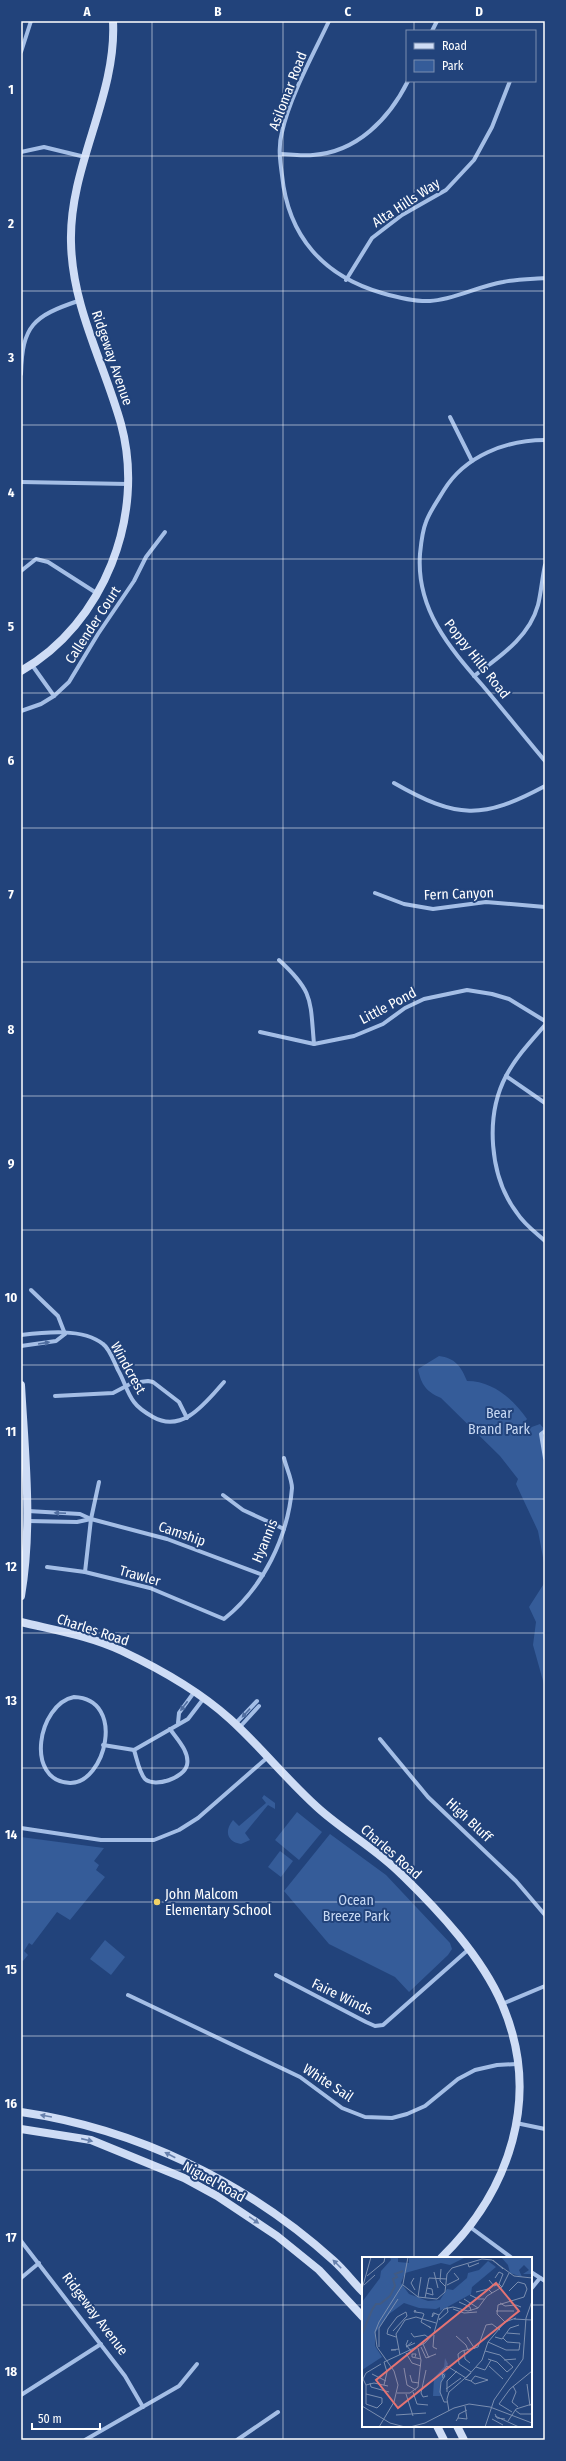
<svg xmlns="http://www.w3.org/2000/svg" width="566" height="2461" font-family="'Fira Sans Condensed',sans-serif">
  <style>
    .green { fill: #355c99 }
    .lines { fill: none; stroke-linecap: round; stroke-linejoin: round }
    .street { stroke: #a4bee6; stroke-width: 4 }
    .secondary { stroke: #cedcf5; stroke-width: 8 }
    .oneway { fill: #506ea0 }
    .oneway2 { fill: #6780ac }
    .grid { fill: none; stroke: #fff; stroke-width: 1; stroke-opacity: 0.55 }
    .poi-dot { fill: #f2d267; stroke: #22437b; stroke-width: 1.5 }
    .labels { text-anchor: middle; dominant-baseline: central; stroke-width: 4; stroke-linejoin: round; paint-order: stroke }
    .street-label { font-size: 14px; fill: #fff; stroke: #22437b }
    .park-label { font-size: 14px; fill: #c8d9f4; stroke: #22437b }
    .poi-label { font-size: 14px; fill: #fff; stroke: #22437b; text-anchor: start }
    .inset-river { fill: none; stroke: #425b84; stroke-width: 2 }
    .inset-road { fill: none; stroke: #7a8eb0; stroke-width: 1 }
    .view { fill: #e47373; fill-opacity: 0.15; stroke: #e47373; stroke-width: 2 }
    .inset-edge { fill: none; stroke: #fff; stroke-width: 2 }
    .neatline { fill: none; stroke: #fff; stroke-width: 1.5 }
    .grid-label { font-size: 13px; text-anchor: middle; font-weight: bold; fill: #fff }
  </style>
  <rect width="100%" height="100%" fill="#22437b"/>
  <g class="green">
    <path d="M439,1356C455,1358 461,1366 467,1381C493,1381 513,1399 527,1419L523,1424L529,1428L540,1424L545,1430V1568L538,1531L516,1484L518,1479L500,1456L441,1398C427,1392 421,1385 418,1369Z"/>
    <polygon points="545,1582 545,1688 533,1645 536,1622 529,1607"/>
    <path d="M264,1795L275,1803V1809L268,1805L245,1833L250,1840L241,1844C227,1842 224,1831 233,1820L239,1826L266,1803L262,1798Z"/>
    <polygon points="297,1812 322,1832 299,1860 275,1840"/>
    <polygon points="330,1834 386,1875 450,1943 452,1949 448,1955 409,1992 395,1977 329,1944 284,1891"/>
    <polygon points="21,1837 104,1848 94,1861 99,1865 96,1870 105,1877 70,1920 57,1912 32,1945 29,1943 24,1951 28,1955 23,1961 21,1960"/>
    <polygon points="280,1851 293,1861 281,1877 268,1867"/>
    <polygon points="105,1940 125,1957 111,1975 90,1959"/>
  </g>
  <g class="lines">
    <g class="street">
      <path d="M329,21C313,55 290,96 282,132C278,146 280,161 282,175C288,236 323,276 382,293C396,297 414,302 430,301C454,300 478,286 503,282C516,279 531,279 545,278"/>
      <polyline points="432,31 437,21"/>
      <polyline points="21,52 31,21"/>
      <polyline points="21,152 44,147 85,157"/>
      <path d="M280,154C291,154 302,156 313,155C357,152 389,119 408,81"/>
      <polyline points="346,280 372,238 402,215 446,190 474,160 492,127 510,81"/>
      <path d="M21,374C22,325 34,316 78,301"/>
      <polyline points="450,417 472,461"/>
      <path d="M545,440C506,440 465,456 444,490C438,500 430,511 426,522C422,532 421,544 420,554C416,609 449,647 483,686C504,711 524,736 545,761"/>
      <polyline points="21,482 128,484"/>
      <polyline points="21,571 36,559 48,562 98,594"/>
      <polyline points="32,665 54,696"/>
      <path d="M474,676C499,657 529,638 538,605C541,593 542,579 545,565"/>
      <polyline points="21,711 41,704 54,696 69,682 98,634 134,581 146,557 165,532"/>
      <path d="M394,783C457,819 482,820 545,786"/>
      <polyline points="375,893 404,904 433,909 486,902 545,907"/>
      <path d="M279,960C314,992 310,1000 314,1044"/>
      <path d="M545,1025C531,1041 516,1057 506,1076C485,1116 489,1176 517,1213C524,1224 535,1232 545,1241"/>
      <polyline points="260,1032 314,1044 354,1036 383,1024 405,1008 424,999 467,990 492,994 509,999 545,1021"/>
      <polyline points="506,1076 545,1103"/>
      <polyline points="31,1290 58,1316 65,1334"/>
      <path d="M21,1335C46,1332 83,1328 103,1344C110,1349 114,1362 118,1370C124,1380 127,1393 134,1402C139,1409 146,1413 153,1417C183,1434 206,1402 224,1382"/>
      <polyline points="21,1346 56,1341 65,1334"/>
      <polyline points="55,1396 113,1393 132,1383 148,1381 153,1382 179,1402 187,1418"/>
      <polyline points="545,1431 541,1434 545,1458"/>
      <polyline points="223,1495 243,1510 284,1529"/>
      <polyline points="28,1511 80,1514 91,1519 167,1539 263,1575"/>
      <polyline points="28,1521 77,1522 91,1519"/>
      <path d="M47,1567L85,1572L150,1588L224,1619C263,1588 288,1537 292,1488C292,1479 286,1467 284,1458"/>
      <polyline points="85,1572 91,1519 99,1482"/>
      <path d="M74,1697C127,1699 105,1784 70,1783C24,1781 38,1704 74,1697Z"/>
      <polyline points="178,1723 179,1713 195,1691"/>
      <polyline points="235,1724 257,1701"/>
      <polyline points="239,1728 259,1706"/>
      <polyline points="380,1739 428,1797 516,1881 545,1915"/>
      <polyline points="103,1745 134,1750 188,1719 204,1698"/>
      <path d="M134,1750C137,1759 139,1772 145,1779C155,1788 184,1778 187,1765C190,1752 177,1739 170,1729"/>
      <polyline points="21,1828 101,1840 154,1840 179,1830 198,1818 268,1757"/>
      <polyline points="276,1975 366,2022 375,2026 383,2025 469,1949"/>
      <polyline points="128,1995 300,2077 342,2108 365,2117 392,2118 407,2114 425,2106 458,2079 475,2070 497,2065 517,2064"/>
      <polyline points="502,2004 545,1986"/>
      <polyline points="516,2123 545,2129"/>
      <polyline points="470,2227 512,2258"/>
      <polyline points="21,2241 125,2376 143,2407"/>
      <polyline points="531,2272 545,2281"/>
      <polyline points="21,2278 39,2263"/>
      <polyline points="531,2289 540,2278"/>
      <polyline points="21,2395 101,2344"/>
      <polyline points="85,2440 179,2386 197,2364"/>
      <polyline points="237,2440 278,2412"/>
    </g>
    <g class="secondary">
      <path d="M21,671C104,624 146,515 121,424C104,363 72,307 71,242C69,166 117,96 113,21"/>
      <path d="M21,1385C25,1456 33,1526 21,1596"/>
      <path d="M21,1622C54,1630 91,1636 122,1651C160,1669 199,1691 230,1719C260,1746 286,1779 317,1807C343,1831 377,1849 402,1875C439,1911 482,1957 502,2004C542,2097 510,2191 441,2258"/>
      <path d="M21,2112C137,2129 247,2182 334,2261C345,2271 353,2282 363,2292"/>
      <polyline points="21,2129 91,2140 184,2178 217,2196 277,2236 319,2270 363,2317"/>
      <polyline points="437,2426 444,2440"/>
      <polyline points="457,2426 464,2440"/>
    </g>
  </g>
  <defs><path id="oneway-solid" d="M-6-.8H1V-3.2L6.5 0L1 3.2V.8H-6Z"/></defs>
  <g class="oneway">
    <use href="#oneway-solid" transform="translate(44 1343) rotate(-9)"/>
    <use href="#oneway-solid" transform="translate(60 1513) rotate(-178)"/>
    <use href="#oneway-solid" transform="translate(184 1706) rotate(127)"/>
    <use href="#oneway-solid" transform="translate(246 1713) rotate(133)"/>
  </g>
  <g class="oneway2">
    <use href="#oneway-solid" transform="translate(46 2116) rotate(-170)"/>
    <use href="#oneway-solid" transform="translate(87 2140) rotate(13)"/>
    <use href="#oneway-solid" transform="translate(170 2155) rotate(-153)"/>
    <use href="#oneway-solid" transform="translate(254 2220) rotate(35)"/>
    <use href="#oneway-solid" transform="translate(337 2264) rotate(-135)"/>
  </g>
  <path class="grid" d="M152,21V2440M283,21V2440M414,21V31M414,81V2258M21,156H545M21,291H545M21,425H545M21,559H545M21,693H545M21,828H545M21,962H545M21,1096H545M21,1230H545M21,1365H545M21,1499H545M21,1633H545M21,1768H545M21,1902H545M21,2036H545M21,2170H545M21,2305H363M531,2305H545M414,2426V2440"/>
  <circle class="poi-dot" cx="157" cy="1902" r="4"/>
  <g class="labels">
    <g class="street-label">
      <text transform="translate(288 91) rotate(-69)">Asilomar Road</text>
      <text transform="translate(406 203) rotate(-33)">Alta Hills Way</text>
      <text transform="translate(112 358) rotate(71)">Ridgeway Avenue</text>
      <text transform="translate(93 625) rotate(-57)">Callender Court</text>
      <text transform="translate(477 659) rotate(52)">Poppy Hills Road</text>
      <text transform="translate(459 894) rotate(-2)">Fern Canyon</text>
      <text transform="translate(388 1006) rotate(-28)">Little Pond</text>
      <text transform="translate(128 1368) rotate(61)">Windcrest</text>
      <text transform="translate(182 1534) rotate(19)">Camship</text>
      <text transform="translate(265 1541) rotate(-68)">Hyannis</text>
      <text transform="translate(140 1576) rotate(16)">Trawler</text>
      <text transform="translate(93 1630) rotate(18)">Charles Road</text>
      <text transform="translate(469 1820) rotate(43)">High Bluff</text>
      <text transform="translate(391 1852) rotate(41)">Charles Road</text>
      <text transform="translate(342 1997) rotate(26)">Faire Winds</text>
      <text transform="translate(328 2083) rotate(33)">White Sail</text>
      <text transform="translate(214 2182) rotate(29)">Niguel Road</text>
      <text transform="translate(95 2314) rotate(53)">Ridgeway Avenue</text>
    </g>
    <g class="park-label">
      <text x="499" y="1413">Bear<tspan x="499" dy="16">Brand Park</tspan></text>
      <text x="356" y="1900">Ocean<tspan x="356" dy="16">Breeze Park</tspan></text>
    </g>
    <g class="poi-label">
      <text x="165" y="1894">John Malcom<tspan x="165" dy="16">Elementary School</tspan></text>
    </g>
  </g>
  <g transform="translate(362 2257)">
    <rect width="170" height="170" fill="#22437b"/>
    <path d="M28,0H36V5L47,6V0H104L88,8L79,6L43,16L39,26L47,37L66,44L78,43L85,32L91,33L105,21L106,16L117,13L126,4L134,10L110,30L109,37L78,54V50L74,52L57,51L42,46L27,57L13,76V89L20,100L0,113V45L18,21L19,14L29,3ZM139,0H170V17H161L167,13L162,8L157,13L160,20L148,16L146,8ZM83,101L86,107L81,115L84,117L78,127L79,139H71L72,121L82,110Z" fill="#355c99"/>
    <path class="inset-river" d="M0,77L10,53L14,47H18L28,39L33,29L31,22L35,20L33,17L41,14"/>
    <path class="inset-road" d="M131,3L141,12M106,7L107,10L117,6M79,12L78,24L83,29M72,15L76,31M5,19L22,5L23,0M52,21L49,26L53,33M133,21L137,15L141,17L137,27M127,23L132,29L137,27L140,30M2,28L13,18M41,28L56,40L75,42L83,35L85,17L90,11L120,2L130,3L152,19L170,21M85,28L97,22L92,16M0,32L9,0M114,35L126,32L130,36M64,36L71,38L70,32L65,31M108,38L116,42H122M56,40L59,20M63,41L67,21L85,22M102,42L116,51M97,45L108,50L109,54M138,46L143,49L154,48L159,50M91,52L102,56L115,55M134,54H152M54,55L53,53L52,55H53L60,56L62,57M73,56L70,60L71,56H72L77,58M62,57L59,65L69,71L66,69M78,61L77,63L86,55L85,50M152,62L170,63M143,65L135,57L136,48L162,40L165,32L163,27L156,25L147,34M31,74L45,59L44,55L35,60L26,72L25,77L34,80M49,76L52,80L63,78L67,81M145,76L158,77M72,78L71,90L75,92M94,79L104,88L106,93M105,80L113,92M133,80L140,82L148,71L157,68M46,83L44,88L49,94M50,85L44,90L53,86M126,85L144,93H157L158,86L145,85L141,81M61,87L67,101M17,90V71L36,42M59,90L64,101L74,97M34,93H29L37,92M102,93L103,102L108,106M123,94L138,98L151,110L145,115L135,105L126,102M44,96L50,106L59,109M38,98L34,77L43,63L54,60L74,66M53,100L54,97H50V100L59,102M142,103L154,102M127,109L141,122M114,110L123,113L129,103M42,111L45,128L54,133M64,113L59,136L61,140L66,139M109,115L97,107L96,97L100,94L116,90L124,68L130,67L138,73M80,116L85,109L104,121M10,117L24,124M48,118L50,125L57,126M81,121L80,116L83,119L79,125L78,135L82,145H85M104,121L120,103L126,85L143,65L154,61M103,122L109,124L113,119L126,123L113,127L109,124M8,126L9,130L27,135M165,127L168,149M4,128L12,126L26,129M22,128L25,115L22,105L63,86L72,76L77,58L82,52L91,50L106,54L116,51L125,39L140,30L147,16M151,129L154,135L150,145L156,150M84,132L99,121M51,135L55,147L66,148M85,135V124L95,114M35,136H48L56,130L59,103L56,91M4,137L20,141V146L15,151L4,147V128L1,122L4,116L19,107M44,137L51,159M0,149L28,166L43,170M153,153L158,157H169M87,154L85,142L87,135L109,116M150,155L137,147L148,132L170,114M133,157L135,161L143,162M34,158L64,156M133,159L157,170M96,161L97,157L105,153M130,162L141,168M94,164L96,161L105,162L103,149M146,164L154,152L170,147M17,170L32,145L36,128L32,114L15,90L13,75L17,65L41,27L46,0M48,170L63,166L92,151L107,147L128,150L170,166M92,170H108M123,170L132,143L161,102L164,61L170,44"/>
    <path class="view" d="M134,26L157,54L36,151L14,123Z"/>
    <rect width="170" height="170" class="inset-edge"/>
  </g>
  <rect width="566" height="2461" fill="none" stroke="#22437b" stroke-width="44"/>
  <rect x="406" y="30" width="130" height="52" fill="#22437b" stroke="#7a8eb0"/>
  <rect x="414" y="43" width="20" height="6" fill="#cedcf5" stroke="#7a8eb0"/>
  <text x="442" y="50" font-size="12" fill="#ffffff">Road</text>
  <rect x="414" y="60" width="20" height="12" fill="#355c99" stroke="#7a8eb0"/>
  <text x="442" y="70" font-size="12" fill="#ffffff">Park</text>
  <path d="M32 2423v6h68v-6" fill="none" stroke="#ffffff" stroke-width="2"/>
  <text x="38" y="2423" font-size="12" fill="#ffffff" stroke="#22437b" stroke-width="3" paint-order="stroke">50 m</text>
  <rect x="22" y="22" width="522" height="2417" class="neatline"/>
  <g class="grid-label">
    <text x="87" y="16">A</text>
    <text x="218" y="16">B</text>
    <text x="348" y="16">C</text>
    <text x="479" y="16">D</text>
    <text x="11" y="94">1</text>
    <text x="11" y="228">2</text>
    <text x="11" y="362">3</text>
    <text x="11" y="497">4</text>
    <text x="11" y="631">5</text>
    <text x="11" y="765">6</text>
    <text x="11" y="899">7</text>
    <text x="11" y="1034">8</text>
    <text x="11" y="1168">9</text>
    <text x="11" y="1302">10</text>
    <text x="11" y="1436">11</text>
    <text x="11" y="1571">12</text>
    <text x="11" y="1705">13</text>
    <text x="11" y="1839">14</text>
    <text x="11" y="1974">15</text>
    <text x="11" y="2108">16</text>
    <text x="11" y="2242">17</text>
    <text x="11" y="2376">18</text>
  </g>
</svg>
